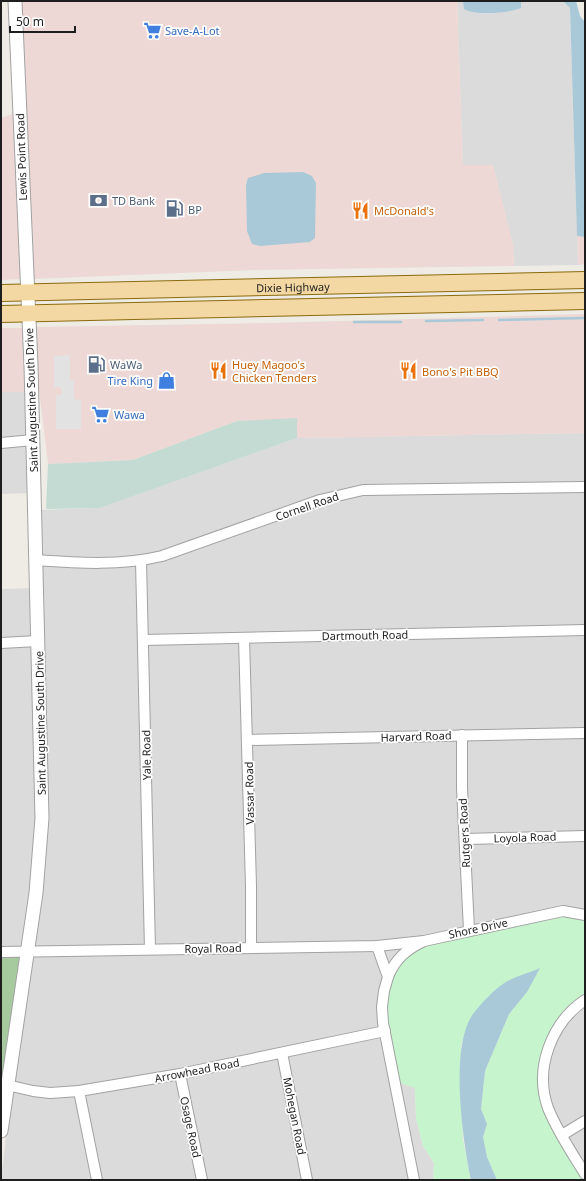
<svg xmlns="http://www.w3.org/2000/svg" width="586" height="1181" font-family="'Noto Sans',sans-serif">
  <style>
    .residential { fill: #dcdbdb }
    .commercial { fill: #edd8d5 }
    .forest { fill: #a6ca9d }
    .wetland { fill: #c3dbd2 }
    .park { fill: #c5f4cd }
    .parking { fill: #e2e2e2 }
    .water { fill: #a9c9d8 }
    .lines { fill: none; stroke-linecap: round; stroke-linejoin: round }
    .stream { stroke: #a9c9d8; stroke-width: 2.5 }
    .minor-casing { stroke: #a2a2a2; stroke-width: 12 }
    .tertiary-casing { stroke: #a2a2a2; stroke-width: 15 }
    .primary-casing { stroke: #8b6b0d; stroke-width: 18 }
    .minor { stroke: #fff; stroke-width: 10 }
    .tertiary { stroke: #fff; stroke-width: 13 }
    .primary { stroke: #f4d8a4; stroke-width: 16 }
    .labels { text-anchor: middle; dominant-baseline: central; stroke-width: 3.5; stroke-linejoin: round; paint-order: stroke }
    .shop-label { font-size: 11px; fill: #366cbe; stroke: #fff; text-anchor: start }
    .street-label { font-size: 11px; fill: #1e1e1e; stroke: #fff }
    .service-label { font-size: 11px; fill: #4e5e75; stroke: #fff; text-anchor: start }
    .food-label { font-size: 11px; fill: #c56008; stroke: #fff; text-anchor: start }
  </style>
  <rect width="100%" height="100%" fill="#eeece5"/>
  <g class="residential">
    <polygon points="457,1 563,1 570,8 578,265 514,266 513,245 493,165 463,166"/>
    <polygon points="1,392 26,392 30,493 1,494"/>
    <polygon points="585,433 585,917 415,1088 416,1118 423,1146 434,1163 433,1180 1,1180 12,1085 41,894 40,510 100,508 297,438"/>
    <polygon points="32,588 37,818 35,861 22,952 1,953 1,589"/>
    <polygon points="585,997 585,1180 583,1180 559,1143 541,1068 575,1004"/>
  </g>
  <g class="commercial">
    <polygon points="20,1 457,1 463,165 493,165 513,245 514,266 255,270 32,279"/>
    <polygon points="15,113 21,279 1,280 1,118"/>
    <polygon points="577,236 585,237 585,264 578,265"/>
    <polygon points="585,314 585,433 297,438 297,419 237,421 133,460 48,464 36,365 34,327 270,323"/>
    <polygon points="1,328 24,328 26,392 1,392"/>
  </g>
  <polygon class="forest" points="22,952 1,1091 1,953"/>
  <polygon class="wetland" points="297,418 297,438 100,508 46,509 48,464 133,460 237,421"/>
  <polygon class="park" points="574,911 585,917 585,997 575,1004 541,1068 559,1143 583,1180 497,1180 487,1157 483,1137 487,1124 481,1109 485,1071 509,1014 527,992 472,1016 461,1045 463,1140 471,1180 433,1180 434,1163 423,1146 416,1118 415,1088 394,1081 387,1049 387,979 411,946"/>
  <polygon class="parking" points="70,355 70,380 74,381 74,399 81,400 81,429 56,429 56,395 62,395 62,392 60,387 54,387 54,356"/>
  <g class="water">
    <path d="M463,1H521V8C509,13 475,16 464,9Z"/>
    <polygon points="563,1 576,1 580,16 585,22 585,237 577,236 570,8"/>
    <polygon points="303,172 312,176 316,183 315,238 310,242 260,246 252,244 247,231 246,185 248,178 264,173"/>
    <path d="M540,968L527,992L509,1014L485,1071L481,1109L487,1124L483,1137L487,1157L497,1180H471C463,1142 449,1047 473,1014C481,1004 494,989 506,982C516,976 529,973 540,968Z"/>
  </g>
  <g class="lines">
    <g class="stream">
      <polyline points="499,320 585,318"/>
      <polyline points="426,321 483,320"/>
      <polyline points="354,322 401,322"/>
    </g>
    <defs>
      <g id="minor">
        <polyline points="1,443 33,440"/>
        <path d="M36,560C78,563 121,566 162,556L320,500L363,490L585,487"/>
        <polyline points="141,561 150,949"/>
        <polyline points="244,638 251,886 251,948"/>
        <polyline points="144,640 585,630"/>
        <polyline points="1,643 38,641"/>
        <polyline points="462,735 462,788 469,930"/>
        <polyline points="248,740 585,733"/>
        <polyline points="465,839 585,836"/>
        <polyline points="377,946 388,977 384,991 382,1007 383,1023 414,1180"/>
        <polyline points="1,952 377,946 424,941"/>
        <path d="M388,977C395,959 407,949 424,941L563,911L585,915"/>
        <path d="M585,1000C551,1023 534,1069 548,1108C557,1131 572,1153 585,1174"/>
        <polyline points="282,1053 307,1180"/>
        <polyline points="180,1074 202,1180"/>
        <polyline points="7,1085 33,1091 50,1093 79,1091 180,1074 385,1031"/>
        <polyline points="79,1091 97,1180"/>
        <polyline points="562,1135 585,1121"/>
      </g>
      <polyline id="tertiary" points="1,1131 36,893 42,818 31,365 15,1"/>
      <g id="primary">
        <path id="s1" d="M1,293L585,280"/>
        <polyline points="1,314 585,301"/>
      </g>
    </defs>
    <use href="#minor" class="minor-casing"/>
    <use href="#tertiary" class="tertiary-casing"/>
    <use href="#primary" class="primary-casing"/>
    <use href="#minor" class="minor"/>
    <use href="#tertiary" class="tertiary"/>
    <use href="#primary" class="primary"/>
  </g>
  <defs>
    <symbol id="supermarket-bare" viewBox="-9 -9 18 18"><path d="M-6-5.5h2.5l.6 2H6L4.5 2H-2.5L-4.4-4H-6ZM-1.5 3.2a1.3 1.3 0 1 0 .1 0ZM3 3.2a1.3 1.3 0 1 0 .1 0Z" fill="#3f7fe0" stroke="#fff" stroke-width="2.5" paint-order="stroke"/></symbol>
    <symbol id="bank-bare" viewBox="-9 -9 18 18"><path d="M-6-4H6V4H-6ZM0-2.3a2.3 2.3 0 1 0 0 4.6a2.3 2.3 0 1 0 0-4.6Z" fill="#5c6f8a" stroke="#fff" stroke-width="2.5" paint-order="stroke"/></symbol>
    <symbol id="fuel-bare" viewBox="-9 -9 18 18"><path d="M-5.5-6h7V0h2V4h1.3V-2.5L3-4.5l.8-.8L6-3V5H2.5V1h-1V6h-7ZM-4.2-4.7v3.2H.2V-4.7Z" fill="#5c6f8a" stroke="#fff" stroke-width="2.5" paint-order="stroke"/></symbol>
    <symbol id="restaurant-bare" viewBox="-9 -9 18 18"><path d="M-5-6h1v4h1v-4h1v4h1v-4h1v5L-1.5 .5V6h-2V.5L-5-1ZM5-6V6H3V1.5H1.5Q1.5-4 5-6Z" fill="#e8710a" stroke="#fff" stroke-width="2.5" paint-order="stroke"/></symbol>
    <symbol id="shop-bare" viewBox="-9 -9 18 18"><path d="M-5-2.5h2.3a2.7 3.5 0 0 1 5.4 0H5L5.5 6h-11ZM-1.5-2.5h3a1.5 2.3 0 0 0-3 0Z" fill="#3f7fe0" stroke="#fff" stroke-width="2.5" paint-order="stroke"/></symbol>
  </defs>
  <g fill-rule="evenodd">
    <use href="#supermarket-bare" x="140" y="18" width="25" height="25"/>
    <use href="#bank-bare" x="86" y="188" width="25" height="25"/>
    <use href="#fuel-bare" x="162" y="196" width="25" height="25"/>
    <use href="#restaurant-bare" x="348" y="198" width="25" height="25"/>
    <use href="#fuel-bare" x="84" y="352" width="25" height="25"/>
    <use href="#restaurant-bare" x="206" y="358" width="25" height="25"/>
    <use href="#restaurant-bare" x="396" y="358" width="25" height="25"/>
    <use href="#shop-bare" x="154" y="368" width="25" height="25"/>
    <use href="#supermarket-bare" x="88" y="402" width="25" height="25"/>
  </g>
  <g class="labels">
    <g class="shop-label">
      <text x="165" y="30">Save-A-Lot</text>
      <text x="153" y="380" text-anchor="end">Tire King</text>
      <text x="114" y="414">Wawa</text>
    </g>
    <g class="street-label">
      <text transform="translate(21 157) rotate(-92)">Lewis Point Road</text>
      <text stroke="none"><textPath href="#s1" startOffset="292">Dixie Highway</textPath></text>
      <text transform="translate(31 400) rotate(-92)">Saint Augustine South Drive</text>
      <text transform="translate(307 506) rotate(-19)">Cornell Road</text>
      <text transform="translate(365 635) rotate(-1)">Dartmouth Road</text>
      <text transform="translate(40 723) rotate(-91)">Saint Augustine South Drive</text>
      <text transform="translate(416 736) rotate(-2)">Harvard Road</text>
      <text transform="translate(146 755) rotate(-91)">Yale Road</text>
      <text transform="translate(249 793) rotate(-91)">Vassar Road</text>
      <text transform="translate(464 833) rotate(-93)">Rutgers Road</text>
      <text transform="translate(525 837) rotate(-2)">Loyola Road</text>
      <text transform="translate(478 928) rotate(-12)">Shore Drive</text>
      <text transform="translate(213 948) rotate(-1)">Royal Road</text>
      <text transform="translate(197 1070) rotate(-11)">Arrowhead Road</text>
      <text transform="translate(295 1116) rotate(79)">Mohegan Road</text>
      <text transform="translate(191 1127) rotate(78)">Osage Road</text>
    </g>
    <g class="service-label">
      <text x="112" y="200">TD Bank</text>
      <text x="188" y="209">BP</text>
      <text x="110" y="364">WaWa</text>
    </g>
    <g class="food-label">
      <text x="374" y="210">McDonald's</text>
      <text x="232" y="364">Huey Magoo's<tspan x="232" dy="13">Chicken Tenders</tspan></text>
      <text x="422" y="371">Bono's Pit BBQ</text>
    </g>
  </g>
  <rect width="586" height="1181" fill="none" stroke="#1e1e1e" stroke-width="4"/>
  <path d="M10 26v6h65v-6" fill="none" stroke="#1e1e1e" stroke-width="2"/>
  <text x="16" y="26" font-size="12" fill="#1e1e1e" stroke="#ffffff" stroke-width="3" paint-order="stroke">50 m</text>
</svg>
